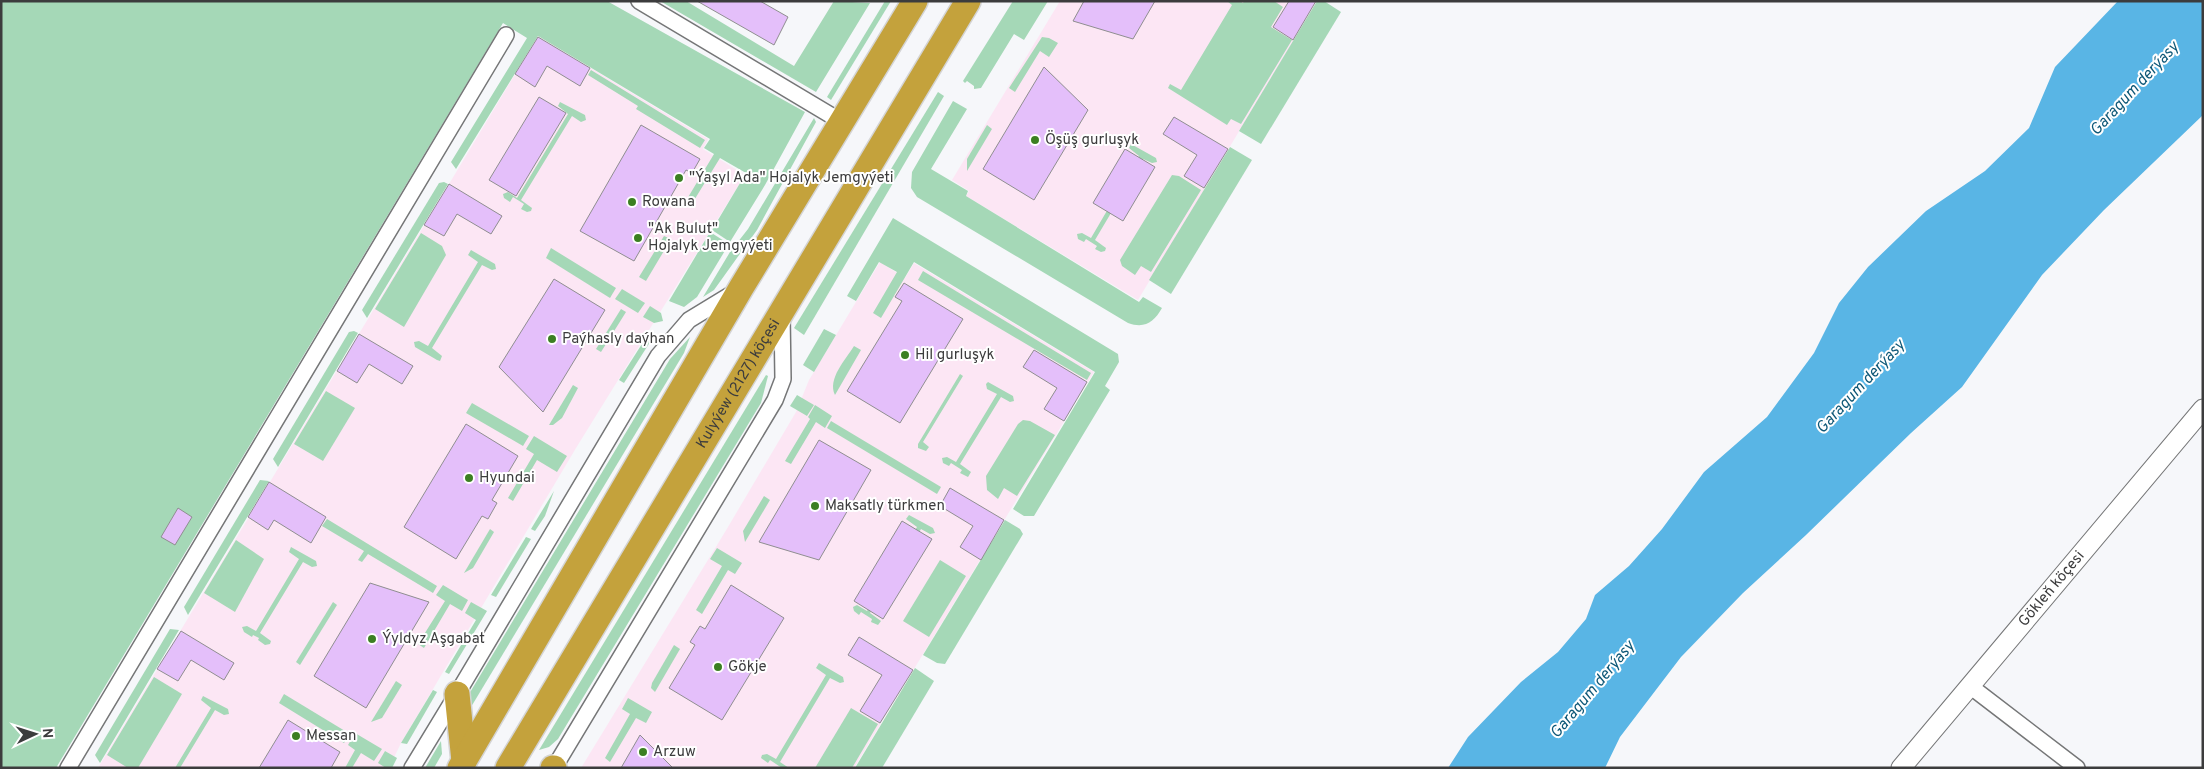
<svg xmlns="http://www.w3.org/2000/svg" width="2204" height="769" font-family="Overpass,sans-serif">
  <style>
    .commercial { fill: #fce6f4 }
    .green { fill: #a5d8b7 }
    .water { fill: #59b5e5 }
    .building { fill: #e4bffa; stroke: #8f8e90 }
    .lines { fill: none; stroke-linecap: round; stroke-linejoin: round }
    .minor-casing { stroke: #757677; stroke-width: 18 }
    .tertiary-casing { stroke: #757677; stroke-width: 21 }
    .trunk-casing { stroke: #d4d4d4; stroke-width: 28 }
    .minor { stroke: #fff; stroke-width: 15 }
    .tertiary { stroke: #fff; stroke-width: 19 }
    .trunk { stroke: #c4a23c; stroke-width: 25 }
    .poi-dot { fill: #3b7f22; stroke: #fff; stroke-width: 2 }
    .labels { text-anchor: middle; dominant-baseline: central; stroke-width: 4; stroke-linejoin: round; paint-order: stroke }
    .poi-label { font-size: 15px; fill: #3c3c3d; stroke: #fff; text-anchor: start }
    .street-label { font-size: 15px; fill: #3c3c3d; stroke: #fff }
    .water-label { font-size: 16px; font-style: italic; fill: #0e5878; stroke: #fff }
  </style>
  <rect width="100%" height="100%" fill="#f6f7fa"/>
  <g class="commercial">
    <polygon points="1060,1 1317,1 1138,300 966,196 969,191 952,180"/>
    <polygon points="538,36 708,139 703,149 745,175 576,448 401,743 389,768 98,768"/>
    <polygon points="880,262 905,278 914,263 1094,372 854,768 581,768 725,532 796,412 809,380"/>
  </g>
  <g class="green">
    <polygon points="1,1 607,1 805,112 765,185 730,242 712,230 746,173 720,158 693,202 687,199 714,154 704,148 710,139 538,36 456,169 451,162 527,38 503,23 56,768 2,768"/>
    <polygon points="660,1 686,1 794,66 834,1 870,3 816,92"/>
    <polygon points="885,1 891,1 831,100 827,97"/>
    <polygon points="1013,1 1048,1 1024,40 1014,34 981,88 974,89 974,86 967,81 965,83 963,81"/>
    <polygon points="1227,1 1240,1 1243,3 1244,1 1274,1 1283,7 1271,27 1292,40 1241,124 1231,119 1227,125 1168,88 1170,84 1181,90 1232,5"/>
    <polygon points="1317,1 1324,1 1341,12 1261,144 1239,131"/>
    <polygon points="1042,37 1049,38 1058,43 1049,57 1040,51 1015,92 1009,88"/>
    <polygon points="591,70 705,140 700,148 636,109 638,106 588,75"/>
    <polygon points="938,92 944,96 804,335 794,328"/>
    <path d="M953,101L967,109L931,169L968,191L966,196L1139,302L1143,297L1162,308C1154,322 1145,329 1128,323L917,197L911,188L912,172Z"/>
    <polygon points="560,102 585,115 586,120 581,122 572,116 521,200 532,208 531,211 527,212 521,209 524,204 513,197 510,202 504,198 503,194 508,192 517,198 568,114 558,106"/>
    <polygon points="814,118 816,122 757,230 714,290 703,297 730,252 748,229"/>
    <polygon points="987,125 992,129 967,171 967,159"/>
    <polygon points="1131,144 1156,158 1157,162 1152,163 1143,159 1095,240 1106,248 1105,251 1101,252 1095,249 1097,246 1086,239 1084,242 1078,239 1077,234 1082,233 1091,238 1139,156 1129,148"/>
    <polygon points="1230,147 1252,160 1171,294 1149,280"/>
    <polygon points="1172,175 1179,176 1201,190 1151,272 1141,266 1135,275 1122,266 1120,260"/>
    <polygon points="444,182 448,184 367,318 362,310 439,183"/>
    <polygon points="893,218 1118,354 1119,362 1105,386 1110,390 1034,516 1024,516 1013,509 1095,372 914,262 881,318 873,313 897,272 879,262 856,301 847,296"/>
    <polygon points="710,232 729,244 697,297 684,307 669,301"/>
    <polygon points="421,233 442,246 446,255 404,327 375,309"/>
    <polygon points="664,236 671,239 646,281 639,277"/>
    <polygon points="551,248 616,288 610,298 546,258"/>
    <polygon points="471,250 495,264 496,269 492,270 482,265 432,348 442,356 440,361 437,360 415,347 414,342 419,341 428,346 478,262 468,255"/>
    <polygon points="923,271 1091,373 1087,380 918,280"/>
    <polygon points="622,289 645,303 638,313 615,299"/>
    <polygon points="650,306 661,313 663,321 654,323 643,317"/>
    <polygon points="621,309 626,312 601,352 596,349"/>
    <polygon points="824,329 836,335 814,372 803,365"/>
    <polygon points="354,331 358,333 278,467 273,459 349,332"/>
    <polygon points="647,336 652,339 624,383 619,380"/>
    <polygon points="690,337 684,353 468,712 466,699 670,359"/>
    <path d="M854,346L861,350L835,395C827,379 846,359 854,346Z"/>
    <polygon points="960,374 963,376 923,442 929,447 926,451 918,448 918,444"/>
    <polygon points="766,375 768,376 761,403 558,739 549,747 539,750"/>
    <polygon points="988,382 1013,396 1014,401 1010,402 1001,397 960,464 971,472 968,477 960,473 962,470 951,463 949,466 943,463 942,458 947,457 956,462 997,394 987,389 986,384"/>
    <polygon points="573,385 578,388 562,418 553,425 549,425"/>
    <polygon points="326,391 355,408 323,461 294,444"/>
    <polygon points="797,395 814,405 807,416 790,406"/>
    <polygon points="472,403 529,436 523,446 466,413"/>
    <polygon points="815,405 832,416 825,428 816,422 791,464 785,461 810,419 808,417"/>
    <polygon points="1023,420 1030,421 1055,435 1017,496 1004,488 998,499 987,490 986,476 1018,424"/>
    <polygon points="831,421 941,487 937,494 827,428"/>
    <polygon points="534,436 567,456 557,472 537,460 513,501 508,498 534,454 526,449"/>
    <polygon points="260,480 269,481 188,615 184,607"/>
    <polygon points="554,491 545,516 535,531 531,529"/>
    <polygon points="764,496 770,500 745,542 743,531"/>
    <polygon points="909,515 933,528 935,533 930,534 921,529 870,613 881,621 878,625 871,622 872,619 861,612 859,615 854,611 853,607 857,605 867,611 917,527 906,519"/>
    <polygon points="327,519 437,586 433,593 368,554 362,562 358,560 364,551 322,526"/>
    <polygon points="1005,520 1020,529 1023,534 945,664 937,663 923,655"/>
    <polygon points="490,529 494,532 473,568 464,573"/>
    <polygon points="526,537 531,539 496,597 491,595"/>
    <polygon points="236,540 264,559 235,612 204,593"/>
    <polygon points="291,547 316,561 317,566 312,567 303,562 260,633 271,641 270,644 265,645 258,640 259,638 253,635 252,637 244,632 242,627 247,626 256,631 299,559 289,552"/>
    <polygon points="717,548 742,563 735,574 728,570 702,614 696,610 722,566 710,559"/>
    <polygon points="940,560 966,576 929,637 903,621"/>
    <polygon points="443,585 468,600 462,611 450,604 424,648 418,644 445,601 436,595"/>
    <polygon points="333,602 337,605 300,665 296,662"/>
    <polygon points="471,602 487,611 449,674 445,672 476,620 465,613"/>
    <polygon points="170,629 179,630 100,763 95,755"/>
    <polygon points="674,645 680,649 655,692 651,688 652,683"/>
    <polygon points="819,663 843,677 844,682 840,683 830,678 780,762 789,768 782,768 770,760 768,763 761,758 762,755 767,754 776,759 826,675 816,668"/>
    <polygon points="915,668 934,681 882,768 855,768"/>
    <polygon points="154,677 182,694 138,768 128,768 107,755"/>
    <polygon points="396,681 402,685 382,718 371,722"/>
    <polygon points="433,690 437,692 407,744 401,743"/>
    <polygon points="284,694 350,734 344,743 279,703"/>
    <polygon points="203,696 228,709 229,714 224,715 215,710 180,768 175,768 211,708 201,700"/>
    <polygon points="628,698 652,712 646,723 636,718 610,762 605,758 630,714 622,709"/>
    <polygon points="851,708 878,724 852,768 815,768"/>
    <polygon points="355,733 382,749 374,761 361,753 352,768 345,768 355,750 348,745"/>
    <polygon points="441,741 442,754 434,768 425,768"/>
    <polygon points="385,751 397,758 392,768 386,768 378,763"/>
  </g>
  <polygon class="water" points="2118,1 2203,1 2203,115 2104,210 2042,275 1962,387 1911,433 1806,535 1743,593 1681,657 1620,737 1605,768 1448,768 1468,737 1521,682 1558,652 1586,619 1595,595 1629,566 1662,529 1704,472 1767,417 1814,353 1839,303 1868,267 1926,211 1985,171 2029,128 2055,67"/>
  <g class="building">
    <polygon points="697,1 760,1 788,17 774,45"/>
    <polygon points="1084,1 1155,1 1133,39 1073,21"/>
    <polygon points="1289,1 1316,1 1293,40 1273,27"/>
    <polygon points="538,37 590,68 580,86 547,66 535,87 515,74"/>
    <polygon points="1044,67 1088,110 1034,200 983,169"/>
    <polygon points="539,97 566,113 516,196 489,180"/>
    <polygon points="1174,117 1228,149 1204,188 1184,176 1197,155 1163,134"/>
    <polygon points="641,125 700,159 692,173 686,170 634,261 580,231"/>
    <polygon points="1125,149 1155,167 1123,221 1093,203"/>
    <polygon points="449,184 502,216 491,234 457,214 444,236 424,225"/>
    <polygon points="554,279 605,310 543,412 499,367"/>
    <polygon points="904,283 963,319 900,423 847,391 902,301 895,297"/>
    <polygon points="359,334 413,366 402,384 369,364 357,383 337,371"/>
    <polygon points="1034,350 1087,382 1064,421 1044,409 1057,388 1023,367"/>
    <polygon points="466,424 518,456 492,500 497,503 488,519 482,516 456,559 404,527"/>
    <polygon points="819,440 871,470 819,560 759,542"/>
    <polygon points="269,482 326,517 311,543 274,520 268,530 248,517"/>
    <polygon points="950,488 1004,520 981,560 960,547 973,526 940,506"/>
    <polygon points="178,508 192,517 175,545 161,537"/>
    <polygon points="902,521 932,539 883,619 854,601"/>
    <polygon points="370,583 429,602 366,708 314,676"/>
    <polygon points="731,585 784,618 722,720 669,688 695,645 690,642 700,626 705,629"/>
    <polygon points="181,631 234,663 224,680 191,660 178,681 157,669"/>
    <polygon points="859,637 913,670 880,723 860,711 882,675 848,655"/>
    <polygon points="288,720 340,752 331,768 259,768"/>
    <polygon points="640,735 673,768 621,768"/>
  </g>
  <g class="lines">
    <defs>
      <g id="minor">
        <polyline points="639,1 842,122"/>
        <polyline points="1970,686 2077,768"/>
        <polyline points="68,768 506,35"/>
        <polyline points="412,768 457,694 658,356 689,320 735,292"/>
        <polyline points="554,768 775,400 783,379 782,314"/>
      </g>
      <g id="tertiary">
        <path id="s1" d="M1901,768L2203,409"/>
      </g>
      <g id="trunk">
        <polyline points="457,694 464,761"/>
        <polyline points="460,768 741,288 915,1"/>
        <path id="s2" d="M508,768L968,1"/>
        <polyline points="553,768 554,768"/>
      </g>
    </defs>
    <use href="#minor" class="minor-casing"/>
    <use href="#tertiary" class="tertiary-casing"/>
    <use href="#trunk" class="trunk-casing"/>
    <use href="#minor" class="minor"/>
    <use href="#tertiary" class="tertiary"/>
    <use href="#trunk" class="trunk"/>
  </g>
  <g class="poi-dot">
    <circle cx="1035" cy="140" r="5"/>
    <circle cx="679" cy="178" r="5"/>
    <circle cx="632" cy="202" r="5"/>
    <circle cx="638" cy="238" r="5"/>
    <circle cx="552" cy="339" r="5"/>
    <circle cx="905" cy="355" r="5"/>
    <circle cx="469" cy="478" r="5"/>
    <circle cx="815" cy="506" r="5"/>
    <circle cx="372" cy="639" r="5"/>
    <circle cx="718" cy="667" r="5"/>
    <circle cx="296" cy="736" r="5"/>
    <circle cx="643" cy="752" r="5"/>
  </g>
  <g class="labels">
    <g class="poi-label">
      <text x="1045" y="140">Öşüş gurluşyk</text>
      <text x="689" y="178">"Ýaşyl Ada" Hojalyk Jemgyýeti</text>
      <text x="642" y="202">Rowana</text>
      <text x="648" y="229">"Ak Bulut"<tspan x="648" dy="17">Hojalyk Jemgyýeti</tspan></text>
      <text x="562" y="339">Paýhasly daýhan</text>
      <text x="915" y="355">Hil gurluşyk</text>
      <text x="479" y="478">Hyundai</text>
      <text x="825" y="506">Maksatly türkmen</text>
      <text x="382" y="639">Ýyldyz Aşgabat</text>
      <text x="728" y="667">Gökje</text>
      <text x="306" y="736">Messan</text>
      <text x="653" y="752">Arzuw</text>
    </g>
    <g class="street-label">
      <text stroke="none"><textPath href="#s2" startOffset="448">Kulyýew (2127) köçesi</textPath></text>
      <text stroke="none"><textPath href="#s1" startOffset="234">Gökleň köçesi</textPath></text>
    </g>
    <g class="water-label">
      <text transform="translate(2135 89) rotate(-47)">Garagum derýasy</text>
      <text transform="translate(1861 387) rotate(-47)">Garagum derýasy</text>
      <text transform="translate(1593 690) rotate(-50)">Garagum derýasy</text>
    </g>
  </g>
  <rect width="2204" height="769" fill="none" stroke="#3c3c3d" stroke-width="5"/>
  <g transform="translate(35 734) rotate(86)" stroke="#ffffff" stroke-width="4" paint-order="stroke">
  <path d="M0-4L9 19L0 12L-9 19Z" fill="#3c3c3d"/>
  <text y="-8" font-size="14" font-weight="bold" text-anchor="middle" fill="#3c3c3d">N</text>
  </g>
</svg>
